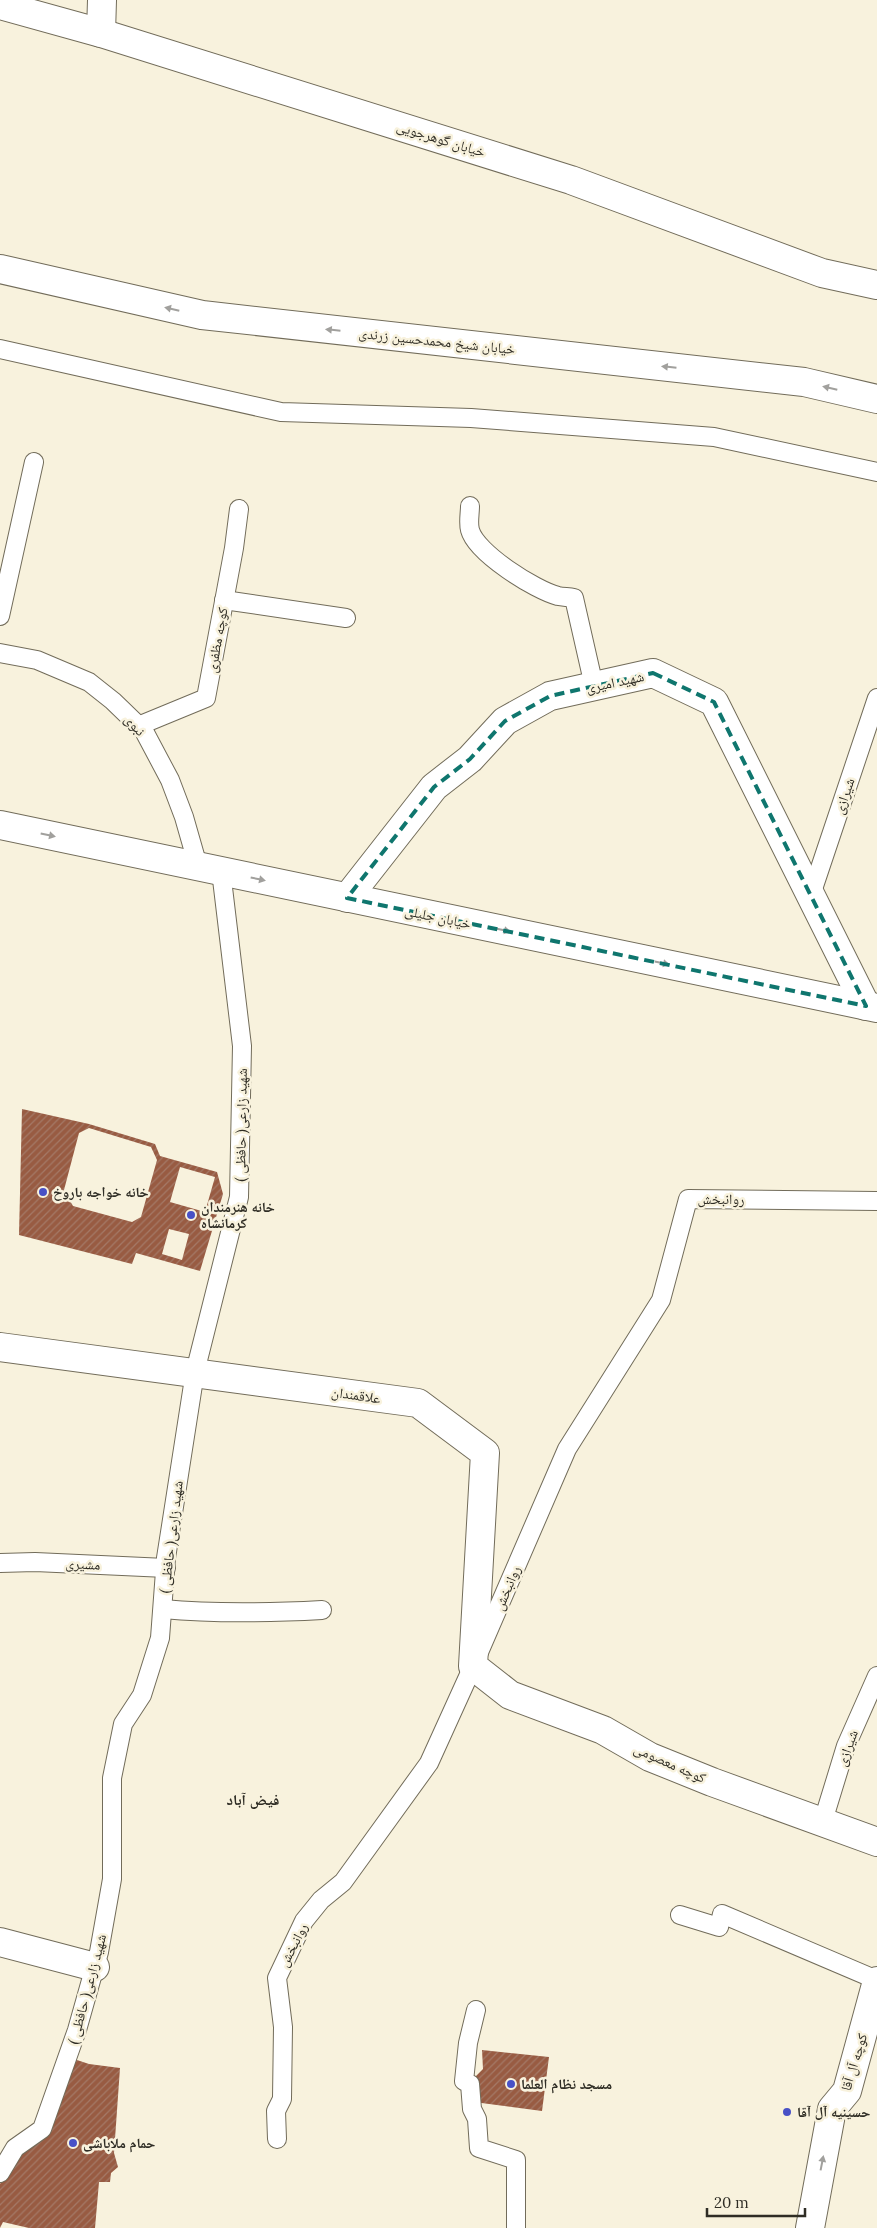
<svg xmlns="http://www.w3.org/2000/svg" width="877" height="2228" font-family="Lora,'Noto Naskh Arabic',serif">
  <style>
    .building { fill: url(#building-hatch); fill-rule: evenodd }
    .lines { fill: none; stroke-linecap: round; stroke-linejoin: round }
    .service-casing { stroke: #726c5a; stroke-width: 20 }
    .minor-casing { stroke: #726c5a; stroke-width: 30 }
    .secondary-casing { stroke: #726c5a; stroke-width: 30 }
    .service { stroke: #fff; stroke-width: 18 }
    .minor { stroke: #fff; stroke-width: 28 }
    .secondary { stroke: #fff; stroke-width: 28 }
    .oneway { fill: #a1a09d }
    .marked { fill: none; stroke: #0f766e; stroke-width: 4; stroke-dasharray: 10 6; stroke-linejoin: round }
    .poi-dot { fill: #4851c6; stroke: #f8f2dd; stroke-width: 2 }
    .labels { text-anchor: middle; dominant-baseline: central; stroke-width: 5; stroke-linejoin: round; paint-order: stroke }
    .street-label { font-size: 14px; fill: #2f2d25; stroke: #f8f2dd }
    .poi-label { font-size: 14px; font-weight: bold; fill: #2f2d25; stroke: #f8f2dd; text-anchor: start }
    .neighbourhood-label { font-size: 15px; font-weight: bold; fill: #2f2d25; stroke: #f8f2dd }
  </style>
  <defs>
    <pattern id="building-hatch" width="6" height="6" patternUnits="userSpaceOnUse" patternTransform="scale(1.25)"><rect width="6" height="6" fill="#985b42"/><path d="M-1 1l2-2M0 6l6-6M5 7l2-2" fill="none" stroke="#a47967"/></pattern>
  </defs>
  <rect width="100%" height="100%" fill="#f8f2dd"/>
  <g class="building">
    <path d="M22,1109L89,1124L155,1144L160,1156L217,1172L223,1194L200,1271L136,1253L132,1264L19,1235ZM89,1128L151,1147L157,1160L141,1217L132,1222L73,1206L64,1190L79,1133ZM180,1167L215,1177L205,1212L170,1202ZM169,1229L189,1234L182,1260L162,1254Z"/>
    <polygon points="482,2050 549,2057 542,2111 474,2102 473,2079 483,2069"/>
    <polygon points="74,2059 89,2064 120,2068 114,2153 118,2167 111,2173 110,2182 99,2182 95,2228 29,2228 3,2222 0,2228 0,2184"/>
  </g>
  <g class="lines">
    <defs>
      <g id="service">
        <polyline points="0,349 281,412 471,418 714,437 877,472"/>
        <path d="M470,506C470,513 468,523 470,530C476,553 535,590 558,596C563,597 569,597 574,598L594,686"/>
        <polyline points="224,600 346,618"/>
        <polyline points="0,616 34,462"/>
        <polyline points="0,653 37,660 89,682 113,701 144,731 170,780 184,817 198,866"/>
        <polyline points="138,726 206,698 234,548 239,509"/>
        <polyline points="811,895 877,698"/>
        <polyline points="0,1563 35,1562 166,1568"/>
        <path d="M163,1609C216,1614 268,1613 322,1610"/>
        <polyline points="823,1821 846,1746 877,1676"/>
        <polyline points="680,1915 719,1927 722,1914 877,1980"/>
        <polyline points="476,2010 468,2043 464,2081 470,2084 472,2109 477,2119 479,2148 516,2160 516,2228"/>
        <polyline points="277,2139 276,2111 282,2099 283,2027 277,1978 304,1921 321,1900 343,1882 429,1763 473,1666 567,1449 661,1300 688,1199 877,1201"/>
        <polyline points="0,2173 15,2148 42,2129 77,2030 99,1952 112,1879 112,1778 123,1724 142,1695 160,1638 166,1558 195,1372 239,1197 242,1046 221,871"/>
      </g>
      <g id="minor">
        <polyline points="0,5 101,33 571,180 822,273 877,285"/>
        <polyline points="101,33 102,0"/>
        <polyline points="347,898 434,787 470,759 505,721 550,696 653,673 714,702 866,1006"/>
        <polyline points="0,1347 418,1403 485,1453 473,1666 510,1695 603,1730 650,1757 712,1782 877,1842"/>
        <polyline points="0,1942 95,1967"/>
        <polyline points="810,2228 832,2109 847,2091 877,1981"/>
      </g>
      <g id="secondary">
        <polyline points="0,269 202,315 804,382 877,399"/>
        <polyline points="0,825 877,1008"/>
      </g>
    </defs>
    <use href="#service" class="service-casing"/>
    <use href="#minor" class="minor-casing"/>
    <use href="#secondary" class="secondary-casing"/>
    <use href="#service" class="service"/>
    <use href="#minor" class="minor"/>
    <use href="#secondary" class="secondary"/>
  </g>
  <defs><path id="oneway-solid" d="M-6-.8H1V-3.2L6.5 0L1 3.2V.8H-6Z" transform="scale(1.25)"/></defs>
  <g class="oneway">
    <use href="#oneway-solid" transform="translate(172 309) rotate(-167)"/>
    <use href="#oneway-solid" transform="translate(333 330) rotate(-174)"/>
    <use href="#oneway-solid" transform="translate(669 367) rotate(-174)"/>
    <use href="#oneway-solid" transform="translate(830 388) rotate(-167)"/>
    <use href="#oneway-solid" transform="translate(48 835) rotate(12)"/>
    <use href="#oneway-solid" transform="translate(258 879) rotate(12)"/>
    <use href="#oneway-solid" transform="translate(503 930) rotate(12)"/>
    <use href="#oneway-solid" transform="translate(662 963) rotate(12)"/>
    <use href="#oneway-solid" transform="translate(822 2163) rotate(-79)"/>
  </g>
  <path class="marked" d="M653,673L714,702L866,1006L347,898L434,787L470,759L505,721L550,696Z"/>
  <g class="poi-dot">
    <circle cx="43" cy="1192" r="5"/>
    <circle cx="191" cy="1215" r="5"/>
    <circle cx="511" cy="2084" r="5"/>
    <circle cx="787" cy="2112" r="5"/>
    <circle cx="73" cy="2143" r="5"/>
  </g>
  <g class="labels">
    <g class="street-label">
      <text transform="translate(441 139) rotate(17)">خیابان گوهرجویی</text>
      <text transform="translate(437 341) rotate(6)">خیابان شیخ محمدحسین زرندی</text>
      <text transform="translate(217 640) rotate(-80)">کوچه مظفری</text>
      <text transform="translate(615 682) rotate(-12)">شهید امیری</text>
      <text transform="translate(135 725) rotate(48)">نبوی</text>
      <text transform="translate(844 796) rotate(-71)">شیرازی</text>
      <text transform="translate(438 917) rotate(12)">خیابان جلیلی</text>
      <text transform="translate(241 1125) rotate(-89)">شهید زارعی( حافظی )</text>
      <text x="721" y="1199">روانبخش</text>
      <text transform="translate(356 1395) rotate(8)">علاقمندان</text>
      <text transform="translate(171 1537) rotate(-83)">شهید زارعی( حافظی )</text>
      <text transform="translate(83 1564) rotate(3)">مشیری</text>
      <text transform="translate(507 1588) rotate(-67)">روانبخش</text>
      <text transform="translate(847 1748) rotate(-70)">شیرازی</text>
      <text transform="translate(670 1763) rotate(24)">کوچه معصومی</text>
      <text transform="translate(293 1945) rotate(-63)">روانبخش</text>
      <text transform="translate(87 1989) rotate(-75)">شهید زارعی( حافظی )</text>
      <text transform="translate(854 2062) rotate(-73)">کوچه آل آقا</text>
    </g>
    <g class="poi-label">
      <text x="53" y="1192">خانه خواجه باروخ</text>
      <text x="201" y="1207">خانه هنرمندان<tspan x="201" dy="16">کرمانشاه</tspan></text>
      <text x="521" y="2084">مسجد نظام العلما</text>
      <text x="797" y="2112">حسینیه آل آقا</text>
      <text x="83" y="2143">حمام ملاباشی</text>
    </g>
    <g class="neighbourhood-label">
      <text x="253" y="1799">فیض آباد</text>
    </g>
  </g>
  <path d="M707 2208v8h98v-8" fill="none" stroke="#2f2d25" stroke-width="2.5"/>
  <text x="714" y="2208" font-size="15" fill="#2f2d25" stroke="#f8f2dd" stroke-width="4" paint-order="stroke">20 m</text>
</svg>
